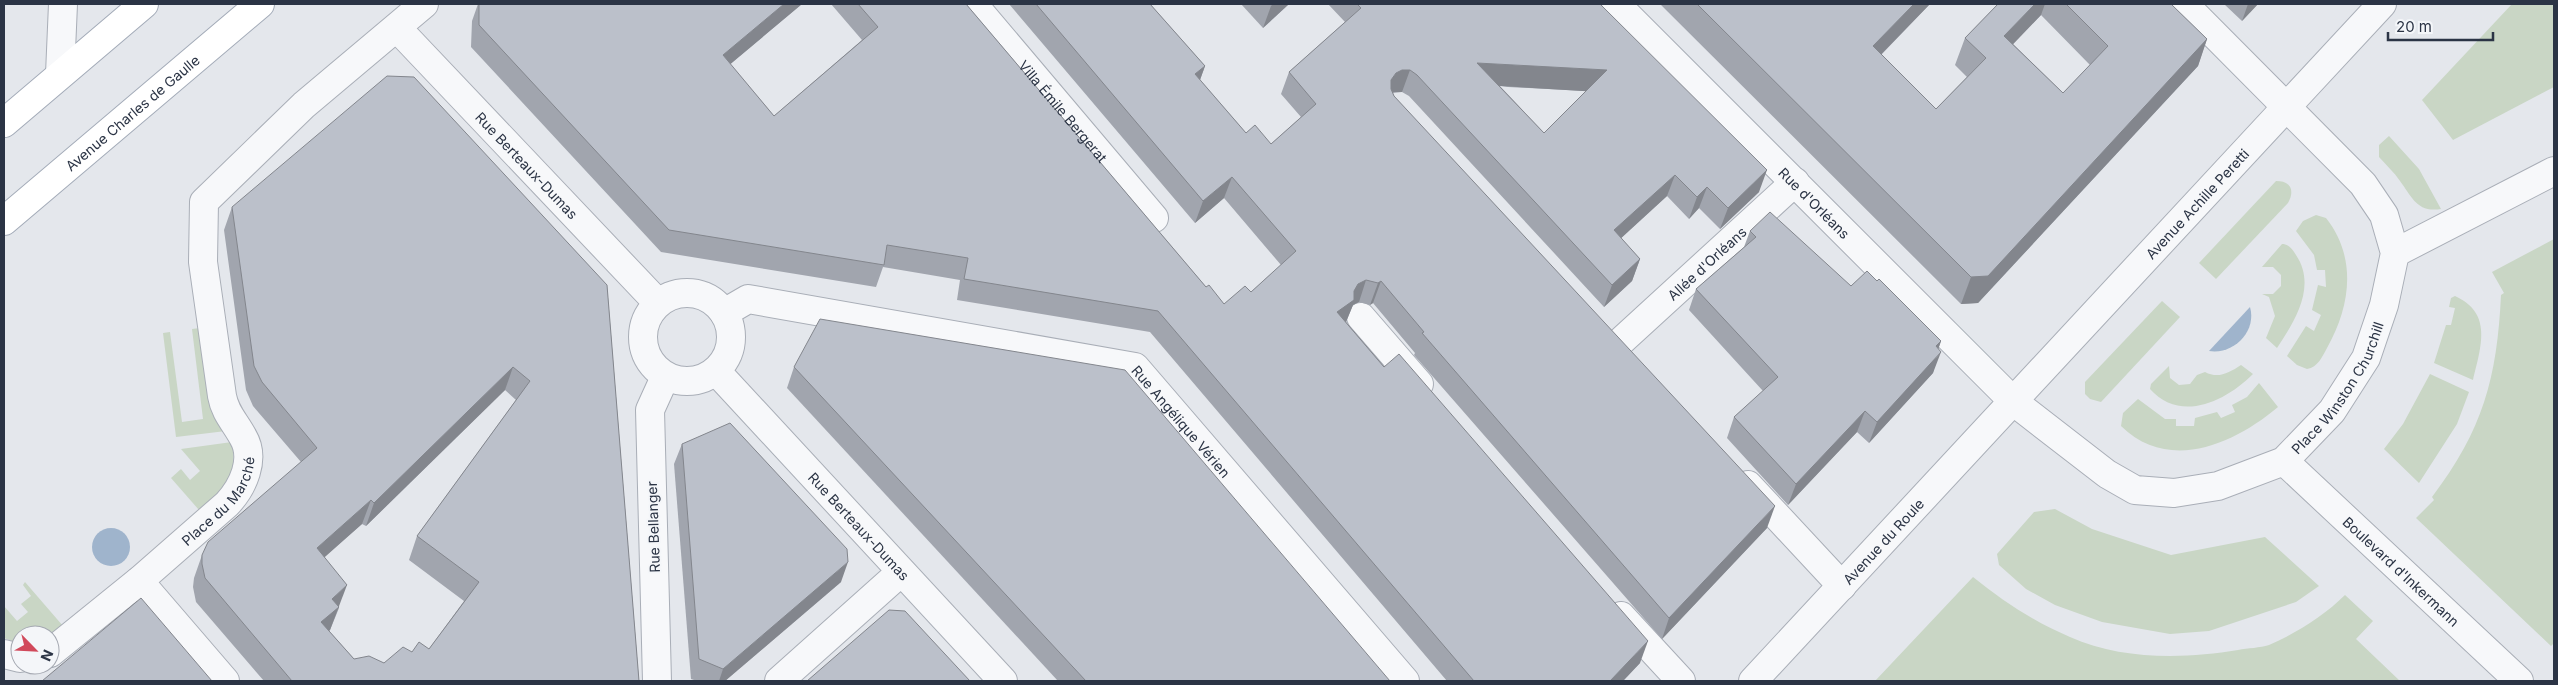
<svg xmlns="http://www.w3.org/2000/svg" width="2558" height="685" font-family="Inter,sans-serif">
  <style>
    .green { fill: #c9d6c5 }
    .water { fill: #9fb4cc }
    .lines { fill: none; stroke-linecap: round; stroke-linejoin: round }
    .minor-casing { stroke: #a9aeb7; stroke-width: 30 }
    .major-casing { stroke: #a3abb8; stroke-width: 30 }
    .minor { stroke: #f7f8fa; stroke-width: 28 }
    .major { stroke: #fff; stroke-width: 28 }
    .wall { fill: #a1a5ae; fill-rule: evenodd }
    .shaded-wall { fill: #83868d }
    .building { fill: #bbc0ca; stroke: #83868d; fill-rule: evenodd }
    .labels { text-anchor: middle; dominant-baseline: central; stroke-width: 4; stroke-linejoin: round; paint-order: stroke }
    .street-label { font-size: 14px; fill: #2b3445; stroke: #f4f6f9 }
  </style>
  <rect width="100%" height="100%" fill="#e4e7ec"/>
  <g class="green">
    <polygon points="2512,4 2554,4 2554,87 2453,140 2422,100"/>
    <path d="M2389,136L2419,169L2441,209C2417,213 2412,197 2400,181C2394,172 2386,165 2379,157V145Z"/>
    <path d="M2276,181C2291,181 2295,190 2288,203L2216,279L2199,263Z"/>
    <path d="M2316,215L2326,218C2357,257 2351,306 2327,348C2322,357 2318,367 2307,369L2297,365L2287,356L2306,326L2314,331L2321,315L2312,310L2318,285L2326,287L2325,270H2317L2314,255L2296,231L2303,221Z"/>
    <path d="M2554,239V643L2551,646L2416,518L2434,500L2432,497C2483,430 2497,378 2501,295L2504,293L2492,272Z"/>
    <path d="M2282,244C2289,244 2293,250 2296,255C2317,286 2295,321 2277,348L2266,338L2275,316L2269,297L2262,294H2273L2281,286V275L2273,267H2262Z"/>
    <path d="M2455,296C2493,313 2481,347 2473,380L2434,363L2446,325H2451L2455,308L2449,307L2451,298Z"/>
    <polygon points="2162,301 2180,317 2101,402 2090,399 2085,394 2085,382"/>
    <polygon points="200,328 211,408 226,431 176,437 163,333 170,332 182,422 203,419 192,329"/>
    <path d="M2241,365L2253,374C2225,402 2180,423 2150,389L2151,384L2169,366L2170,378L2179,385L2190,384L2197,375L2205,372C2218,379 2229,373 2241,365Z"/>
    <polygon points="2430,374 2469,392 2457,424 2419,483 2384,449 2403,424"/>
    <path d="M2259,383L2278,407C2234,444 2169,473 2121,426L2123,413L2138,399L2165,419H2176V426H2194L2195,418L2217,412L2221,418L2235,412L2232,405L2247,397Z"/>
    <path d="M232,442C239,476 223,490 199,510L171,478L181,469L190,480L200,471L181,449Z"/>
    <polygon points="2055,509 2092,529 2171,555 2265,537 2319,586 2296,602 2209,631 2170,634 2102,622 2055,605 2026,589 1999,565 1997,554 2034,512"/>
    <path d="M1973,577C2003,601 2034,622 2070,637C2121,660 2184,659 2238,650C2248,648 2260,648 2269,645C2295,634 2325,615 2345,595L2373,621L2356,639L2400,681H1875Z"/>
    <polygon points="25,582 63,626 50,636 20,635 20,644 4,638 4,606 17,621 28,612 21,604 31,596 23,585"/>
  </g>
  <g class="water">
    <path d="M2250,307C2257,331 2234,355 2209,351Z"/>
    <circle cx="111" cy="547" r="19"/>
  </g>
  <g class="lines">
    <defs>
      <g id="minor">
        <path id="s1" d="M973,4L1154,218"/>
        <path id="s2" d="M1616,4L2014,402L2107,474L2135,490L2174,493L2218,486L2284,461L2332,411L2366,358L2384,305L2395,253L2384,215L2363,184L2184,4"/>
        <path id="s3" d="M397,28L658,303"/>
        <polyline points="60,74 63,4"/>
        <polyline points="2395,253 2554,171"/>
        <circle cx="687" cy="337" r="44"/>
        <path id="s4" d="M724,313L748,299L1135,367L1405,681"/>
        <polyline points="1361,317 1419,384"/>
        <path id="s5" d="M1618,344L1795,182"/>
        <path id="s6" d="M716,371L1003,681"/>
        <path id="s7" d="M2284,461L2519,681"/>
        <polyline points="1748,485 1842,586"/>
        <polyline points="139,581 225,681"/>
        <polyline points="1621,616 1681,681"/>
        <path id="s8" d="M50,653L139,581L227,504C243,487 256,459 243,437C235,422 225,413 222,396L203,262L204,202L304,105L424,4"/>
        <polyline points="4,654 20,658"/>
        <polyline points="657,681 650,410 665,377"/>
        <polyline points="779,681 901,572"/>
        <path id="s9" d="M1753,681L2382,4"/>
      </g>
      <g id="major">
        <polyline points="4,123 144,4"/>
        <path id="s10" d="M4,221L260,4"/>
      </g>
    </defs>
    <use href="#minor" class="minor-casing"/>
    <use href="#major" class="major-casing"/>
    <use href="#minor" class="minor"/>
    <use href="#major" class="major"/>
  </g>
  <g class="wall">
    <path d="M478,4H802L730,64L774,116L862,40L831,4H966L1206,287L1224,304L1251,292L1281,265L1224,198L1195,223L1009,4H1150L1205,66L1200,80L1246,133L1271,144L1301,117L1281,94L1289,72L1345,22L1328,4H1600L1759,192L1720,229L1699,208L1689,219L1667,196L1621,238L1640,259L1632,281L1604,307L1409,96L1402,92L1393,93L1394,96L1767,528L1662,639L1414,355L1415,353L1373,303L1370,305L1359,302L1353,305L1346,322L1640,663L1623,681H1447L1150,332L957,300L960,280L883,267L876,287L661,252L471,47L472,21ZM1500,86L1508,87L1586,91L1544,133Z"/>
    <polygon points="1241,4 1289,4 1263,28"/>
    <path d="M1660,4H1930L1929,5L1881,55L1936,109L1967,77L1955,65L1965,38L1998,4H2171L2207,39L2198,66L1978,303L1961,304ZM2041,15L2090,65L2063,93L2013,44Z"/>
    <polygon points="2224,4 2258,4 2242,21"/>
    <path d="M232,207L607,285L639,681H264L196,602L193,587L194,578L202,555L301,462L253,406L246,390L224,230ZM505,390L516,400L417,536L409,560L464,601L429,649L412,652L384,663L354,659L329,631L330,630L339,608L324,557L362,524L366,526Z"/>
    <polygon points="1750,231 1851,286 1877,281 1941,341 1938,349 1933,373 1869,443 1857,432 1788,505 1727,438 1734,417 1763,391 1689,310 1696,289 1744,247"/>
    <polygon points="794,367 1390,681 1058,681 787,388"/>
    <polygon points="682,444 841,582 725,681 697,681 691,679 674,464"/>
  </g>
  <g class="shaded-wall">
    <polygon points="784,4 802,4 715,77 723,55"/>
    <polygon points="1273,4 1289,4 1263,28 1271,6"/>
    <polygon points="1914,4 1930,4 1929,5 1863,73 1873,46"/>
    <polygon points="2035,4 2045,4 2041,15 1995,63 2004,36"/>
    <polygon points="2248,4 2258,4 2242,21"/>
    <polygon points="2207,39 2198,66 1978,303 1961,304 1971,277"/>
    <polygon points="1477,63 1607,70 1599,92 1469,84"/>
    <polygon points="1205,66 1197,88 1195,74"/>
    <polygon points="1402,70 1410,70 1402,92 1394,92 1388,95 1391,80 1396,73"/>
    <polygon points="1767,170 1759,192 1720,229 1728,208"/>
    <polygon points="1675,175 1667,196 1606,252 1614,230"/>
    <polygon points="1232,177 1224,198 1195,223 1203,201"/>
    <polygon points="1707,187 1699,208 1689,219 1697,197"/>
    <polygon points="1640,259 1632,281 1604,307 1612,285"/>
    <polygon points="1366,280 1359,302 1353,305 1346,322 1329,334 1337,312 1358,284"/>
    <polygon points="1381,281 1373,303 1370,305 1378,283"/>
    <polygon points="1941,341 1935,359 1941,352 1933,373 1869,443 1877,422 1936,346"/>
    <polygon points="513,367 505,390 366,526 374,503"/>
    <polygon points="1865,411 1857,432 1788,505 1796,484"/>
    <polygon points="371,500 362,524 308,572 317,548"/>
    <polygon points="1775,506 1767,528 1662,639 1669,618"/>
    <polygon points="848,562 841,582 725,681 719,681 723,669"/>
    <polygon points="347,585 330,630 312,646 321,622 332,599"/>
    <polygon points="1648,641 1640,663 1623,681 1610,681"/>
  </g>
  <g class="building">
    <path d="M479,4H784L723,55L774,116L878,27L858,4H966L1206,287L1209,285L1224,304L1245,286L1251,292L1296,251L1232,177L1203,201L1036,4H1150L1205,66L1195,74L1246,133L1255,125L1271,144L1316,104L1289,72L1361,8L1357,4H1600L1767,170L1728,208L1707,187L1697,197L1675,175L1614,230L1640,259L1612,285L1417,75L1410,70H1402L1396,73L1391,80V89L1394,96L1775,506L1669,618L1422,333L1424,332L1381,281L1378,283L1366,280L1358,284L1354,291V300L1337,312L1384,367L1399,354L1648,641L1610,681H1474L1158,311L964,279L968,258L887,245L884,265L669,230L479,25ZM1477,63L1607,70L1544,133Z"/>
    <polygon points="1697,4 1914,4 1873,46 1936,109 1986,58 1965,38 1998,4 2035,4 2004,36 2063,93 2108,46 2066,4 2171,4 2207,39 1988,276 1971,277"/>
    <path d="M387,76L414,77L607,285L639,681H292L205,578L202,564V555L208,542L317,448L262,382L254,366L232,207ZM513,367L530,381L417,536L479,582L429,649L419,642L412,652L403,647L384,663L369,656L354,659L321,622L339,607L332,599L347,585L317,548L371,500L374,503Z"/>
    <polygon points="1770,212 1851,286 1867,271 1877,281 1879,279 1941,341 1936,346 1941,352 1877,422 1865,411 1796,484 1734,417 1778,377 1696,289 1756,237 1750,231"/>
    <polygon points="820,319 1125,370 1390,681 1086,681 794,367"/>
    <polygon points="730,423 847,549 848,562 723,669 699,659 682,444"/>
    <polygon points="141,598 212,681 42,681"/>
    <polygon points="889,610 905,611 970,681 807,681"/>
  </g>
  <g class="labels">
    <g class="street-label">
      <text stroke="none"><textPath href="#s1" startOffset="140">Villa Émile Bergerat</textPath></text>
      <text stroke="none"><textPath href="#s10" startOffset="168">Avenue Charles de Gaulle</textPath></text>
      <text stroke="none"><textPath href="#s3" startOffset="189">Rue Berteaux-Dumas</textPath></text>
      <text stroke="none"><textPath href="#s9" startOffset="652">Avenue Achille Peretti</textPath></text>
      <text stroke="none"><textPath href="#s2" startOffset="281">Rue d'Orléans</textPath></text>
      <text stroke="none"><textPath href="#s5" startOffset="120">Allée d'Orléans</textPath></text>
      <text stroke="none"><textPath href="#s2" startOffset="959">Place Winston Churchill</textPath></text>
      <text stroke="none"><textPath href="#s4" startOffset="492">Rue Angélique Vérien</textPath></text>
      <text stroke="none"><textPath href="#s8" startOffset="229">Place du Marché</textPath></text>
      <text stroke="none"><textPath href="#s6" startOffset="211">Rue Berteaux-Dumas</textPath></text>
      <text transform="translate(653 527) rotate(-92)">Rue Bellanger</text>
      <text stroke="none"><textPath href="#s9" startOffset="191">Avenue du Roule</textPath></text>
      <text stroke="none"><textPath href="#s7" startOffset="161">Boulevard d'Inkermann</textPath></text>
    </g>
  </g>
  <rect width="2558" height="685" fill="none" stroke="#2b3445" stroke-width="10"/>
  <g transform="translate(35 650) rotate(114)"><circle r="24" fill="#f4f6f9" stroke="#a4a8b1"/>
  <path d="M0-4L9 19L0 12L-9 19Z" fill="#d1495b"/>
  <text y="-8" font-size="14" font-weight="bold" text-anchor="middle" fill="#2b3445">N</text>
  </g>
  <path d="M2388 32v8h105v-8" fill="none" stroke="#2b3445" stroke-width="2.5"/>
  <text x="2396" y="32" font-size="15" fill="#2b3445" stroke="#f4f6f9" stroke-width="4" paint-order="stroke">20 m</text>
</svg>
